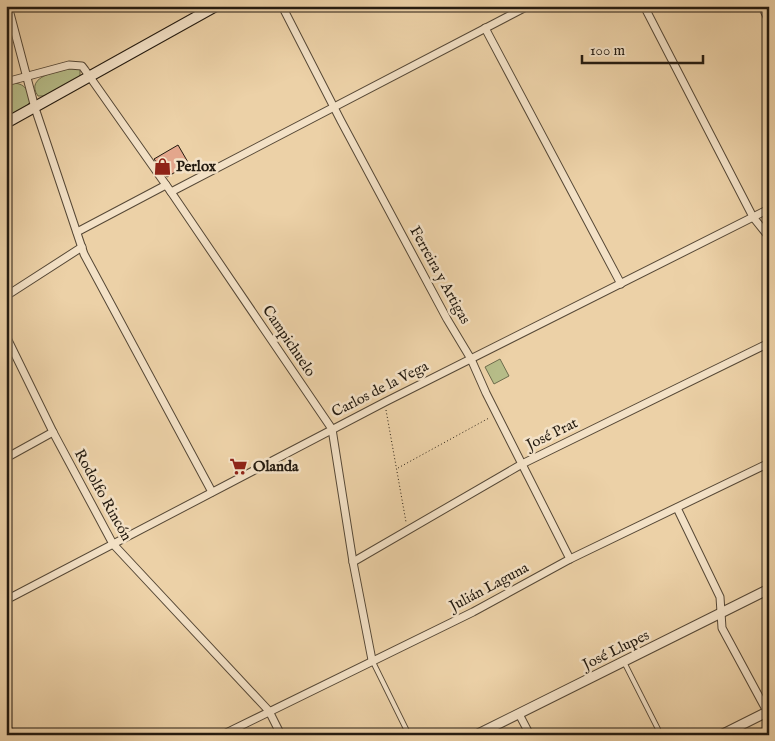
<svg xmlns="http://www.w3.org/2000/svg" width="775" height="741" font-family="'IM FELL English',serif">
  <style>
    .green { fill: #b6bc88; stroke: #6d6c4c }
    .building { fill: #e3a68c; stroke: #241b10 }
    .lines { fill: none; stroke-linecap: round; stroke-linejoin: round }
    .service-casing { stroke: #564836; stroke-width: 6 }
    .minor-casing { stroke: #564836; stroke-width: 9 }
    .tertiary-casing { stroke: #564836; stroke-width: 11 }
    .secondary-casing { stroke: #241b10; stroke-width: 12 }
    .path { stroke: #241b10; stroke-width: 1; stroke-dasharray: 1 2.5; stroke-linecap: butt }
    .service { stroke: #f3e1c6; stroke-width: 4 }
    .minor { stroke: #f3e1c6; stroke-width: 7 }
    .tertiary { stroke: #f3e1c6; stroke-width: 9 }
    .secondary { stroke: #f3e1c6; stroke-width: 10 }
    .labels { text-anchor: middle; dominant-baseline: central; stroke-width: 5; stroke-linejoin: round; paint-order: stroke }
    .poi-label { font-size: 15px; font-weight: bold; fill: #241b10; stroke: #f3e1c6; text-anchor: start }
    .street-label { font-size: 15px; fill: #241b10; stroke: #f3e1c6 }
  </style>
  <rect width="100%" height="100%" fill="#ecd1a7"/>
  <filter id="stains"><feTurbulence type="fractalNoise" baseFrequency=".004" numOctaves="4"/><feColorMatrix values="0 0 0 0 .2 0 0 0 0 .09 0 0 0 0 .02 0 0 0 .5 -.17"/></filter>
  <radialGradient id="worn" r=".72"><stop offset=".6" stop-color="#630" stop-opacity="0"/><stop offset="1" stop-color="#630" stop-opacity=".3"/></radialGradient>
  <g class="green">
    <path d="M72,68H78L80,70V77L44,96H38C24,76 59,71 72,68Z"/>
    <path d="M14,83C26,84 28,91 31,101L26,106L6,117V86Z"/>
    <polygon points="500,359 509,376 494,384 485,367"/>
  </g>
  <polygon class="building" points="178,145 189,164 167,177 154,159"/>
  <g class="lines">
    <defs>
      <g id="service">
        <polyline points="372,660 409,735"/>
        <polyline points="624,662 661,735"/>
      </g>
      <g id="minor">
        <polyline points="8,6 35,108 84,254 212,492"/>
        <polyline points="282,6 341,121 447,319 471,359 486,393 570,559"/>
        <polyline points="644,6 753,217 769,237"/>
        <polyline points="762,6 769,21"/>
        <polyline points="485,28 621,284"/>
        <polyline points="6,82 69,65 82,66 85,70 171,192 332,429 353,562 372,660"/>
        <polyline points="171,192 528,6"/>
        <polyline points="77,232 166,185"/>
        <polyline points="6,296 82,247"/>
        <polyline points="6,336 53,432 113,544 269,711 281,735"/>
        <polyline points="6,458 53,432"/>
        <polyline points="677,508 720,597 722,628 769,715"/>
        <polyline points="353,562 522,464 769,343"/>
        <polyline points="6,600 385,402 769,209"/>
        <polyline points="519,714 530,735"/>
        <polyline points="6,726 12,735"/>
        <polyline points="222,735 473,612 570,559 769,463"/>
      </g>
      <g id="tertiary">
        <polyline points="476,735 769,589"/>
        <polyline points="721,735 769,711"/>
      </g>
      <polyline id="secondary" points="6,123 216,6"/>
    </defs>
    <use href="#service" class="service-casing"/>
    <use href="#minor" class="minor-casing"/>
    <use href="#tertiary" class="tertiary-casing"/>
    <use href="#secondary" class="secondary-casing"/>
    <g class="path">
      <polyline points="386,410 406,522"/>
      <polyline points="398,468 489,418"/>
    </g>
    <use href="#service" class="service"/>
    <use href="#minor" class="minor"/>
    <use href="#tertiary" class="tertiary"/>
    <use href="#secondary" class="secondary"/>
  </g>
  <defs>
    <symbol id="shop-bare" viewBox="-9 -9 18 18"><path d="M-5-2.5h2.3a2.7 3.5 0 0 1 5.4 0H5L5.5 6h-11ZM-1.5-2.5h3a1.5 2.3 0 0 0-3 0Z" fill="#8f2418" stroke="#f3e1c6" stroke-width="2.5" paint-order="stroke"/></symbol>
    <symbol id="supermarket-bare" viewBox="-9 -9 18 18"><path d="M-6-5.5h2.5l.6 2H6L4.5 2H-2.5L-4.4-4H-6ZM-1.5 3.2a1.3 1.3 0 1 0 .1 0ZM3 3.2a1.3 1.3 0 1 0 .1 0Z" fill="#8f2418" stroke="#f3e1c6" stroke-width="2.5" paint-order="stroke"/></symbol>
  </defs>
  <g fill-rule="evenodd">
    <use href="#shop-bare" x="150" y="154" width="25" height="25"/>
    <use href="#supermarket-bare" x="226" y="454" width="25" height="25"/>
  </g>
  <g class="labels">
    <g class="poi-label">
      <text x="176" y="166">Perlox</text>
      <text x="253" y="466">Olanda</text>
    </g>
    <g class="street-label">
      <text transform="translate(440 275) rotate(61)">Ferreira y Artigas</text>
      <text transform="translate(289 341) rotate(56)">Campichuelo</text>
      <text transform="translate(380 389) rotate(-27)">Carlos de la Vega</text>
      <text transform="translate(552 434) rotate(-26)">José Prat</text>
      <text transform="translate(103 495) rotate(61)">Rodolfo Rincón</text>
      <text transform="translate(489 587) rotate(-28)">Julián Laguna</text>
      <text transform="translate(616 650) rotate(-26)">José Llupes</text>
    </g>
  </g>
  <rect width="775" height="741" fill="none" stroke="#ecd1a7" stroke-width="25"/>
  <rect x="8" y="8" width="760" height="726" fill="none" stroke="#241b10" stroke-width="2.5"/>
  <rect x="12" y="12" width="750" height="716" fill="none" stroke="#241b10"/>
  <path d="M582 55v8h121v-8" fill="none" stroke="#241b10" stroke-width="2.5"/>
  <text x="590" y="55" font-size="15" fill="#241b10" stroke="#f3e1c6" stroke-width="4" paint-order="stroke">100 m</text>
  <rect width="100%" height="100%" filter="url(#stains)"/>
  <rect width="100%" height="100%" fill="url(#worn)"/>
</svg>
